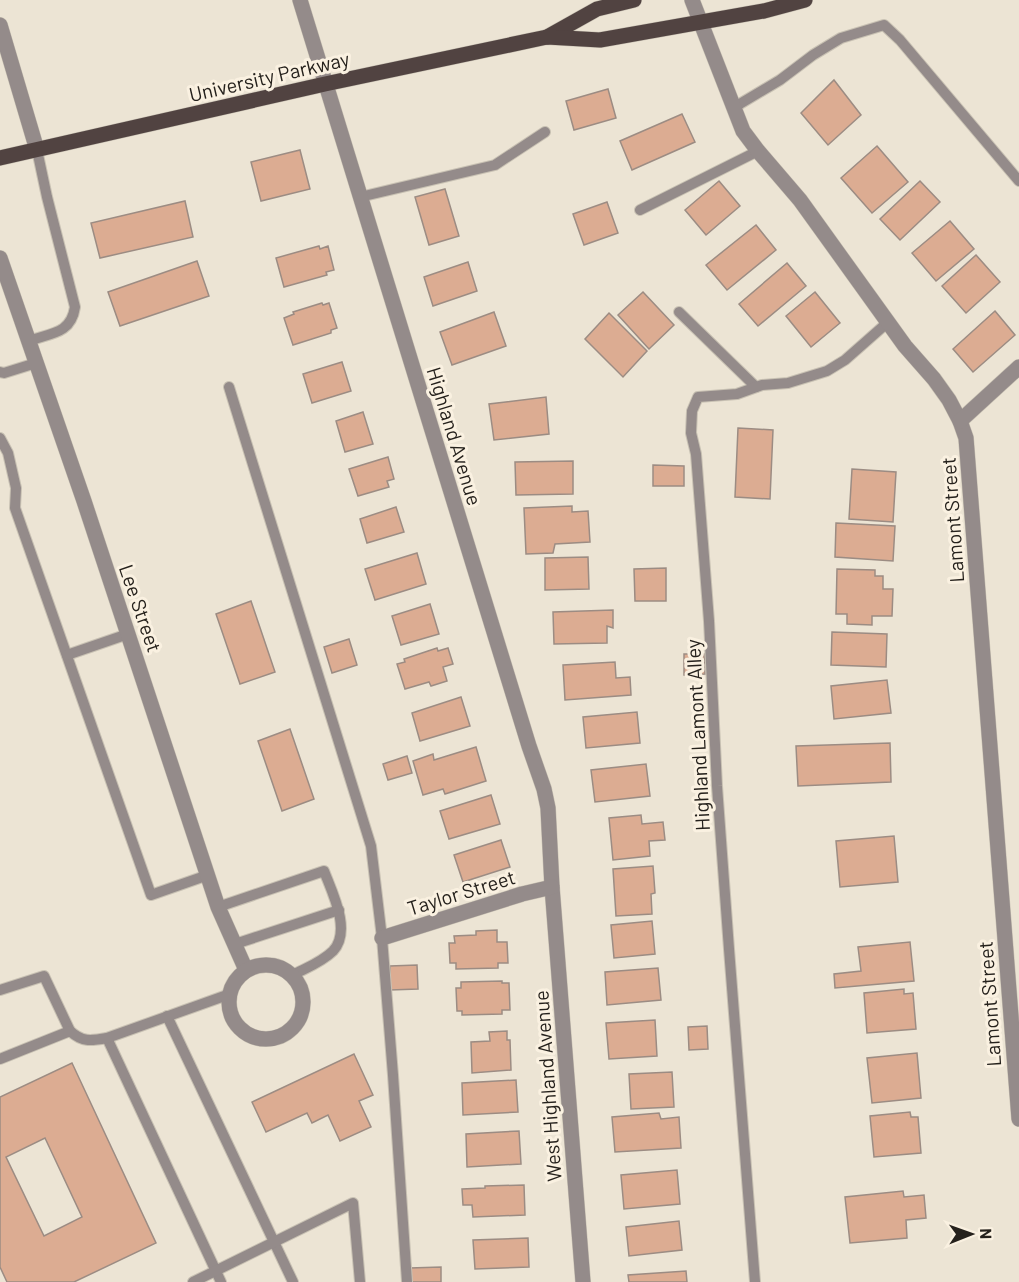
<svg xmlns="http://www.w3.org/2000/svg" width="1019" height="1282" font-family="Barlow,sans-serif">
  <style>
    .building { fill: #dcac92; stroke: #9c8c83; stroke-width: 1.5; fill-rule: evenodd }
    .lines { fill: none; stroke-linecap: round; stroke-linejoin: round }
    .lane-casing { stroke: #c8c1b3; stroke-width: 12 }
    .street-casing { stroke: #c8c1b3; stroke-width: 16 }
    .primary-casing { stroke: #c8c1b3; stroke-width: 16 }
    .lane { stroke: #948b8a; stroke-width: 10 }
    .street { stroke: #948b8a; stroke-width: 15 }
    .primary { stroke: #514341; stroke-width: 15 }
    .labels { text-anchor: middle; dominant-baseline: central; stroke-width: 6; stroke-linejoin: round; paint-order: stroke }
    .street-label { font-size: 20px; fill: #25211c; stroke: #faf1e1 }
  </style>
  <rect width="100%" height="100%" fill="#ece4d4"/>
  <g class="building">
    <polygon points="834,80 861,115 828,145 801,113"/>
    <polygon points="608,89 616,118 574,130 566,101"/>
    <polygon points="682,114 695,142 632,170 620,141"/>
    <polygon points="877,146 908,182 872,213 841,178"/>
    <polygon points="300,150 310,189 261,201 251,162"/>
    <polygon points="719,181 740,206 706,235 685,210"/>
    <polygon points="920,181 940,202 900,240 880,219"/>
    <polygon points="445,189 459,236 429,245 415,197"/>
    <polygon points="185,201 193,237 100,258 91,223"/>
    <polygon points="607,202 618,233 584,245 573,214"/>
    <polygon points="950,221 974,249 936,281 912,253"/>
    <polygon points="756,225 776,250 727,290 706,265"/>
    <polygon points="319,246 320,249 328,246 334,270 326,272 327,275 284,287 276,258"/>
    <polygon points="976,255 1000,282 966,313 942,286"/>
    <polygon points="197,261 209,296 120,326 108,292"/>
    <polygon points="468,262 477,291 433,306 424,277"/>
    <polygon points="787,263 806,286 758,326 739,304"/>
    <polygon points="643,292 674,325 649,349 618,315"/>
    <polygon points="815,292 840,323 811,347 786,316"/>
    <polygon points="322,303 323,305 329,303 337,328 331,330 331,333 293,345 284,318 294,314 293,312"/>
    <polygon points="995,311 1015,335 973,372 953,349"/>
    <polygon points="494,312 506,346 452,365 440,332"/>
    <polygon points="609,313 647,351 623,377 585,339"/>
    <polygon points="342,362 351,391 312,403 303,374"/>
    <polygon points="546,397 549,434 494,440 489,404"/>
    <polygon points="363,412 373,444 345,452 336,421"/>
    <polygon points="738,428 773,430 770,499 735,497"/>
    <polygon points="388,457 394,479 387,481 389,487 358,496 349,469"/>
    <polygon points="573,461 573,494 516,495 515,462"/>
    <polygon points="653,465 684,466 684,486 653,486"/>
    <polygon points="852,469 896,472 893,522 849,519"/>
    <polygon points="572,506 572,512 588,511 590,542 555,544 553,553 526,554 524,508"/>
    <polygon points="396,507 404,532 367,543 360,519"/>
    <polygon points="836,523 895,526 893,561 835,557"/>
    <polygon points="417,553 426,584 375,600 365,569"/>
    <polygon points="588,557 589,589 545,590 545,558"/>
    <polygon points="666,568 666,601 635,601 634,569"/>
    <polygon points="837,569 875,570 875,576 883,576 883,589 893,589 892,616 872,616 872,625 847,624 847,614 836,614"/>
    <polygon points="251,601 275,672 240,684 216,614"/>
    <polygon points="430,604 439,634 401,645 392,616"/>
    <polygon points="613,610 613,628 607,626 607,643 554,644 553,612"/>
    <polygon points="832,632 887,634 886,667 831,665"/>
    <polygon points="349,639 357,665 332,673 324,647"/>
    <polygon points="437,648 438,651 448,648 453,664 443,667 447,681 431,686 429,682 405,689 397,664 405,662 404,659"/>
    <polygon points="684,654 704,654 705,674 684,675"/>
    <polygon points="615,662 616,678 630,677 631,695 565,700 563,665"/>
    <polygon points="887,680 891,713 834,719 831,686"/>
    <polygon points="461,697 470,726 420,741 412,713"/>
    <polygon points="637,712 640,743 586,748 583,717"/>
    <polygon points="290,729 314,799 282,811 258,741"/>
    <polygon points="890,743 891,782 798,786 796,746"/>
    <polygon points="476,747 486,781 445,794 443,789 423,795 413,761 433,754 434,760"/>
    <polygon points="407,756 412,773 388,780 383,764"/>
    <polygon points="646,764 650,796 595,802 591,770"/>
    <polygon points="491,795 500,824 449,839 440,811"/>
    <polygon points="641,815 642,824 663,822 665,840 649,841 650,856 613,860 609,818"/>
    <polygon points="894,836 898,882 840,887 836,841"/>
    <polygon points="501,840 510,867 463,882 454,855"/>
    <polygon points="653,866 655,893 651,894 652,914 616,916 613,869"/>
    <polygon points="652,921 655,954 614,958 611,925"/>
    <polygon points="497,930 497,942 507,942 508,963 498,963 498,968 456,969 456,963 450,963 449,943 455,943 454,936 476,935 476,931"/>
    <polygon points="910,942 914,981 835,988 834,974 861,971 858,947"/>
    <polygon points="417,965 418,989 390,990 390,966"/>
    <polygon points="658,968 661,1000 607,1005 605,972"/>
    <polygon points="502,981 502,983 509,983 510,1010 502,1010 502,1014 462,1015 462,1011 457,1011 456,988 461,988 461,982"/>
    <polygon points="904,989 904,994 913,993 916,1029 867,1033 864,993"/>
    <polygon points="655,1020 657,1056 609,1059 606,1023"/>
    <polygon points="707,1026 708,1049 689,1050 688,1027"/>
    <polygon points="507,1031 507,1040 510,1040 511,1070 472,1073 471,1042 490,1041 489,1032"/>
    <polygon points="917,1053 921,1098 872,1103 867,1058"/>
    <polygon points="354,1054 373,1095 359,1101 371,1127 340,1141 328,1115 312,1123 307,1113 266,1132 252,1102"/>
    <path d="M72,1063L156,1243L74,1282H7L0,1267V1097ZM45,1138L82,1217L44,1236L6,1157Z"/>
    <polygon points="672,1072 674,1107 631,1109 629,1074"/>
    <polygon points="516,1080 518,1112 463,1115 462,1083"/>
    <polygon points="910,1112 911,1117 918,1117 921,1153 874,1157 870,1116"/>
    <polygon points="659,1113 661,1119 679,1117 681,1148 615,1152 612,1117"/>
    <polygon points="519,1131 521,1164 467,1167 466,1134"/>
    <polygon points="677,1170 680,1204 624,1209 621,1175"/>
    <polygon points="524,1185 525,1215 473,1217 472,1205 463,1205 462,1189 485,1188 485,1186"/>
    <polygon points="903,1191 904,1197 924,1195 926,1218 906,1220 907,1238 850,1243 845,1197"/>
    <polygon points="679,1221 682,1250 629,1256 626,1227"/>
    <polygon points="528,1238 529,1267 475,1269 473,1240"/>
    <polygon points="441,1267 441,1282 411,1282 410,1268"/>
    <polygon points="686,1271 687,1282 629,1282 628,1275"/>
  </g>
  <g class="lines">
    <defs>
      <g id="lane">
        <polyline points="733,108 780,80 813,55 841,38 884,25 900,40 1019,181"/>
        <polyline points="360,197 495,165 545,132"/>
        <polyline points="640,210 758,151"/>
        <polyline points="679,312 756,387"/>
        <path d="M28,341C51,333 71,334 75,307L47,197L37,150"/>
        <polyline points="0,372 4,373 36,363"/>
        <polyline points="229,387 371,846 382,938 393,1075 407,1282"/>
        <polyline points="0,438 8,453 16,488 15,508 151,895 208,875"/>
        <polyline points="67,655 128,634"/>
        <path d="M218,907L324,871C332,892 352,931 333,951C322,962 306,968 293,975"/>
        <polyline points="235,944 339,910"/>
        <polyline points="0,990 44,976 70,1031"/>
        <polyline points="167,1016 293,1282"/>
        <polyline points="107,1038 221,1282"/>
        <path d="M0,1059L70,1031C82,1042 90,1041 107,1038L230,994"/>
        <polyline points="193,1282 353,1203 360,1282"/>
        <polyline points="755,1282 729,949 717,786 709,621 696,454 691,433 692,411 698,397 737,394 762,385 788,383 827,371 845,360 887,323"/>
      </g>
      <g id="street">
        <polyline points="300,0 529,746 544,789 548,808 552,887 583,1282"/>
        <polyline points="692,0 743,131 758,151 800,200 905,346 934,379 949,400 960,421 966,438 1019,1119"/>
        <polyline points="0,25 37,150"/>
        <polyline points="0,258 84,501 218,907 246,970"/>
        <polyline points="960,421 1019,367"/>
        <polyline points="382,938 522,894 552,887"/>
        <circle cx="266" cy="1002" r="37"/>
      </g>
      <g id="primary">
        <polyline points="547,37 597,9 634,0"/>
        <polyline points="0,158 325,84 547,37 600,40 764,11 805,0"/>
      </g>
    </defs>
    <use href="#lane" class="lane-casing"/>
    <use href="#street" class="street-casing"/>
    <use href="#primary" class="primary-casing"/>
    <use href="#lane" class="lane"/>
    <use href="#street" class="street"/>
    <use href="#primary" class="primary"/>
  </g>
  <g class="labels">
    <g class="street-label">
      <text transform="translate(269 76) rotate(-13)">University Parkway</text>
      <text transform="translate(455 436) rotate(73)">Highland Avenue</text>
      <text transform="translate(952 520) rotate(-94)">Lamont Street</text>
      <text transform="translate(141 608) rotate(71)">Lee Street</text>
      <text transform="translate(697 735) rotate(-93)">Highland Lamont Alley</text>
      <text transform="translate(461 892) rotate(-17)">Taylor Street</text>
      <text transform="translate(989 1004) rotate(-94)">Lamont Street</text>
      <text transform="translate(547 1086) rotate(-94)">West Highland Avenue</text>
    </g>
  </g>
  <g transform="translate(971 1234) rotate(89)" stroke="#faf1e1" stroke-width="4.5" paint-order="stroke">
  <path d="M0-4.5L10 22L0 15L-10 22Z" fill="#25211c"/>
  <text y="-9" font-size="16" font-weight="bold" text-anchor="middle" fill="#25211c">N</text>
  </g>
</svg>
